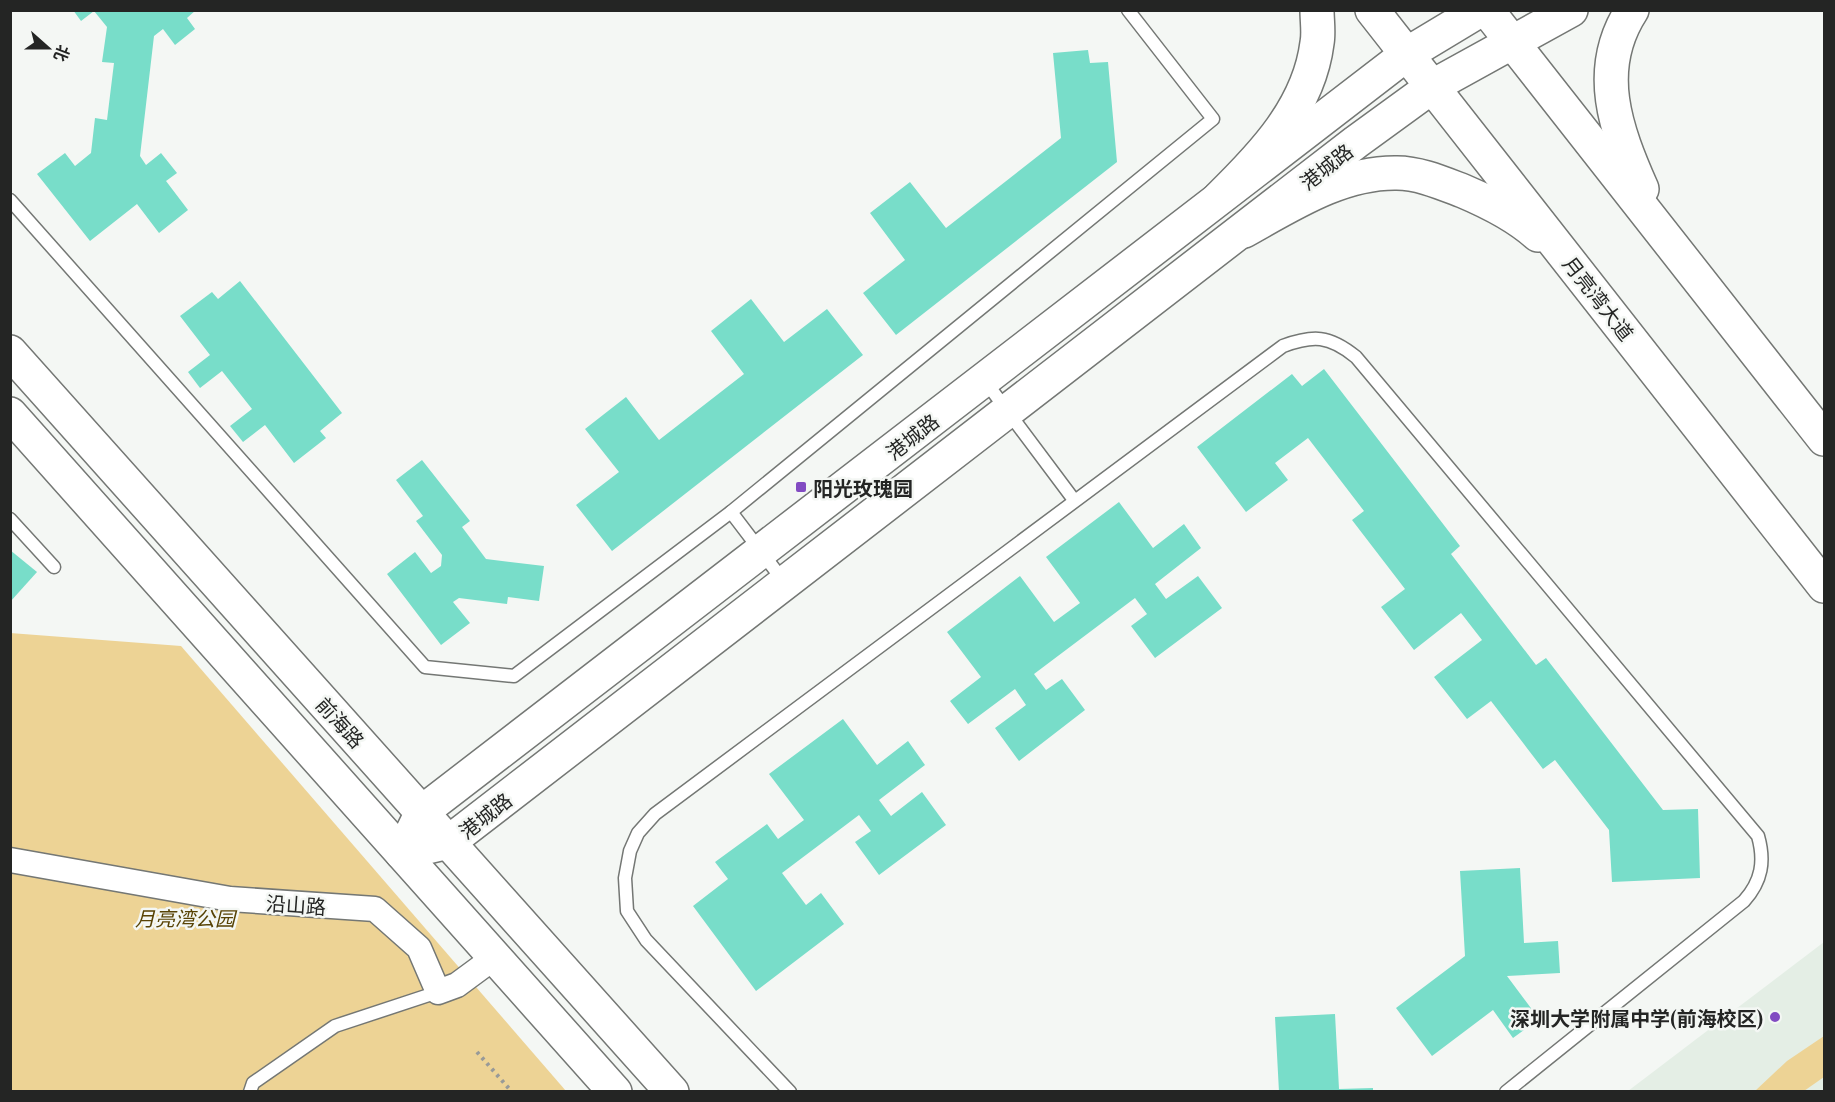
<svg xmlns="http://www.w3.org/2000/svg" width="1835" height="1102" font-family="'Playfair Display','Noto Sans SC',serif">
  <style>
    .built { fill: #e4eee5 }
    .green { fill: #edd395 }
    .building { fill: #78ddc9 }
    .lines { fill: none; stroke-linecap: round; stroke-linejoin: round }
    .lane-casing { stroke: #747774; stroke-width: 15 }
    .street-casing { stroke: #747774; stroke-width: 27 }
    .secondary-casing { stroke: #747774; stroke-width: 36 }
    .primary-casing { stroke: #747774; stroke-width: 36 }
    .path { stroke: #989a98; stroke-width: 4; stroke-dasharray: 3 4.5; stroke-linecap: butt }
    .lane { stroke: #fff; stroke-width: 12 }
    .street { stroke: #fff; stroke-width: 24 }
    .secondary { stroke: #fff; stroke-width: 33 }
    .primary { stroke: #fff; stroke-width: 33 }
    .poi-dot { fill: #824bc2; stroke: #f4f7f4; stroke-width: 2 }
    .labels { text-anchor: middle; dominant-baseline: central; stroke-width: 5; stroke-linejoin: round; paint-order: stroke }
    .street-label { font-size: 20px; fill: #242524; stroke: #f4f7f4 }
    .poi-label { font-size: 20px; font-weight: bold; fill: #242524; stroke: #f4f7f4; text-anchor: start }
    .park-label { font-size: 20px; font-style: italic; fill: #584305; stroke: #f4f7f4 }
  </style>
  <rect width="100%" height="100%" fill="#f4f7f4"/>
  <polygon class="built" points="1824,942 1824,1091 1628,1091"/>
  <g class="green">
    <polygon points="10,633 181,646 566,1091 11,1091"/>
    <polygon points="1824,1036 1824,1077 1804,1091 1755,1091 1787,1061"/>
  </g>
  <g class="building">
    <polygon points="73,10 196,10 187,18 195,29 175,45 163,29 154,36 140,156 146,165 161,153 177,173 166,181 188,210 159,233 137,204 90,241 37,174 65,153 75,166 91,153 95,118 107,120 114,63 102,62 107,27 94,11 81,21"/>
    <polygon points="1088,50 1090,63 1108,62 1117,162 896,335 863,293 905,260 870,213 910,182 946,228 1061,138 1053,53"/>
    <polygon points="240,281 342,413 320,431 326,438 294,463 265,425 243,442 230,426 252,409 222,371 200,388 188,372 210,355 180,316 212,292 218,299"/>
    <polygon points="751,299 784,342 827,309 863,355 612,551 576,505 619,472 585,429 626,397 659,440 744,374 711,331"/>
    <polygon points="1324,369 1460,546 1451,554 1536,665 1546,658 1663,810 1698,809 1700,878 1612,882 1609,830 1555,760 1543,769 1491,701 1467,719 1434,677 1482,640 1461,613 1414,650 1381,607 1405,589 1352,520 1364,511 1308,438 1275,463 1288,480 1246,512 1197,447 1292,374 1302,386"/>
    <polygon points="422,460 470,521 462,527 486,559 544,566 539,601 508,597 507,604 459,598 453,602 470,623 441,645 387,574 415,552 431,573 441,566 442,555 416,521 423,516 396,480"/>
    <polygon points="1119,502 1153,548 1184,524 1201,548 1155,584 1166,599 1198,576 1222,608 1155,658 1131,626 1147,614 1135,598 1034,674 1046,690 1062,679 1085,710 1019,761 995,728 1026,705 1015,689 968,724 950,701 981,677 947,632 1020,576 1054,622 1080,603 1046,557"/>
    <polygon points="10,550 37,572 10,602"/>
    <polygon points="843,719 877,765 908,741 925,765 879,800 891,816 922,792 946,825 879,875 855,842 871,831 859,815 782,873 806,905 821,893 844,924 756,991 693,906 728,879 715,862 767,824 778,839 804,820 769,774"/>
    <polygon points="1520,868 1524,943 1558,941 1560,973 1507,976 1539,1019 1513,1038 1493,1010 1432,1056 1396,1008 1465,956 1460,871"/>
    <polygon points="1335,1014 1339,1089 1373,1088 1373,1092 1279,1092 1275,1017"/>
  </g>
  <g class="lines">
    <defs>
      <g id="lane">
        <polyline points="10,200 425,667 514,676 731,512 1213,119 1128,10"/>
        <polyline points="985,381 1074,500"/>
        <polyline points="731,512 785,583"/>
        <polyline points="10,519 54,567"/>
        <polyline points="250,1092 253,1083 335,1026 438,992"/>
        <path d="M790,1092L646,940L627,911L625,878L630,851L638,833L655,814L1283,346C1313,335 1329,335 1356,357L1758,836C1765,861 1762,881 1744,901L1506,1092"/>
      </g>
      <polyline id="street" points="10,860 230,899 375,909 419,948 438,992 457,985 495,957"/>
      <g id="secondary">
        <polyline points="10,352 672,1092"/>
        <polyline points="10,414 615,1092"/>
        <polyline points="402,853 449,842 1356,142 1433,86 1571,10"/>
        <polyline points="402,853 422,812 1407,54 1480,10"/>
      </g>
      <g id="primary">
        <polyline points="1372,10 1824,586"/>
        <polyline points="1487,10 1824,439"/>
        <path d="M1632,10C1593,70 1616,130 1642,189"/>
        <path d="M1219,198C1263,155 1309,107 1317,43C1319,33 1317,21 1317,10"/>
        <path d="M1244,231C1291,205 1341,172 1397,173C1419,173 1442,183 1463,191C1489,202 1517,216 1538,235"/>
      </g>
    </defs>
    <use href="#lane" class="lane-casing"/>
    <use href="#street" class="street-casing"/>
    <use href="#secondary" class="secondary-casing"/>
    <use href="#primary" class="primary-casing"/>
    <polyline class="path" points="477,1052 512,1092"/>
    <use href="#lane" class="lane"/>
    <use href="#street" class="street"/>
    <use href="#secondary" class="secondary"/>
    <use href="#primary" class="primary"/>
  </g>
  <g class="poi-dot">
    <rect x="795" y="481" width="12" height="12" rx="3"/>
    <circle cx="1775" cy="1017" r="6"/>
  </g>
  <g class="labels">
    <g class="street-label">
      <text transform="translate(1326 166) rotate(-38)">港城路</text>
      <text transform="translate(1599 298) rotate(52)">月亮湾大道</text>
      <text transform="translate(912 436) rotate(-38)">港城路</text>
      <text transform="translate(341 722) rotate(48)">前海路</text>
      <text transform="translate(485 815) rotate(-38)">港城路</text>
      <text transform="translate(296 904) rotate(4)">沿山路</text>
    </g>
    <g class="poi-label">
      <text x="813" y="487">阳光玫瑰园</text>
      <text x="1763" y="1017" text-anchor="end">深圳大学附属中学(前海校区)</text>
    </g>
    <g class="park-label">
      <text x="185" y="917">月亮湾公园</text>
    </g>
  </g>
  <rect width="1835" height="1102" fill="none" stroke="#242524" stroke-width="24"/>
  <g transform="translate(48 48) rotate(111)" stroke="#f4f7f4" stroke-width="4.5" paint-order="stroke">
  <path d="M0-4.5L10 22L0 15L-10 22Z" fill="#242524"/>
  <text y="-9" font-size="16" font-weight="bold" text-anchor="middle" fill="#242524">北</text>
  </g>
</svg>
